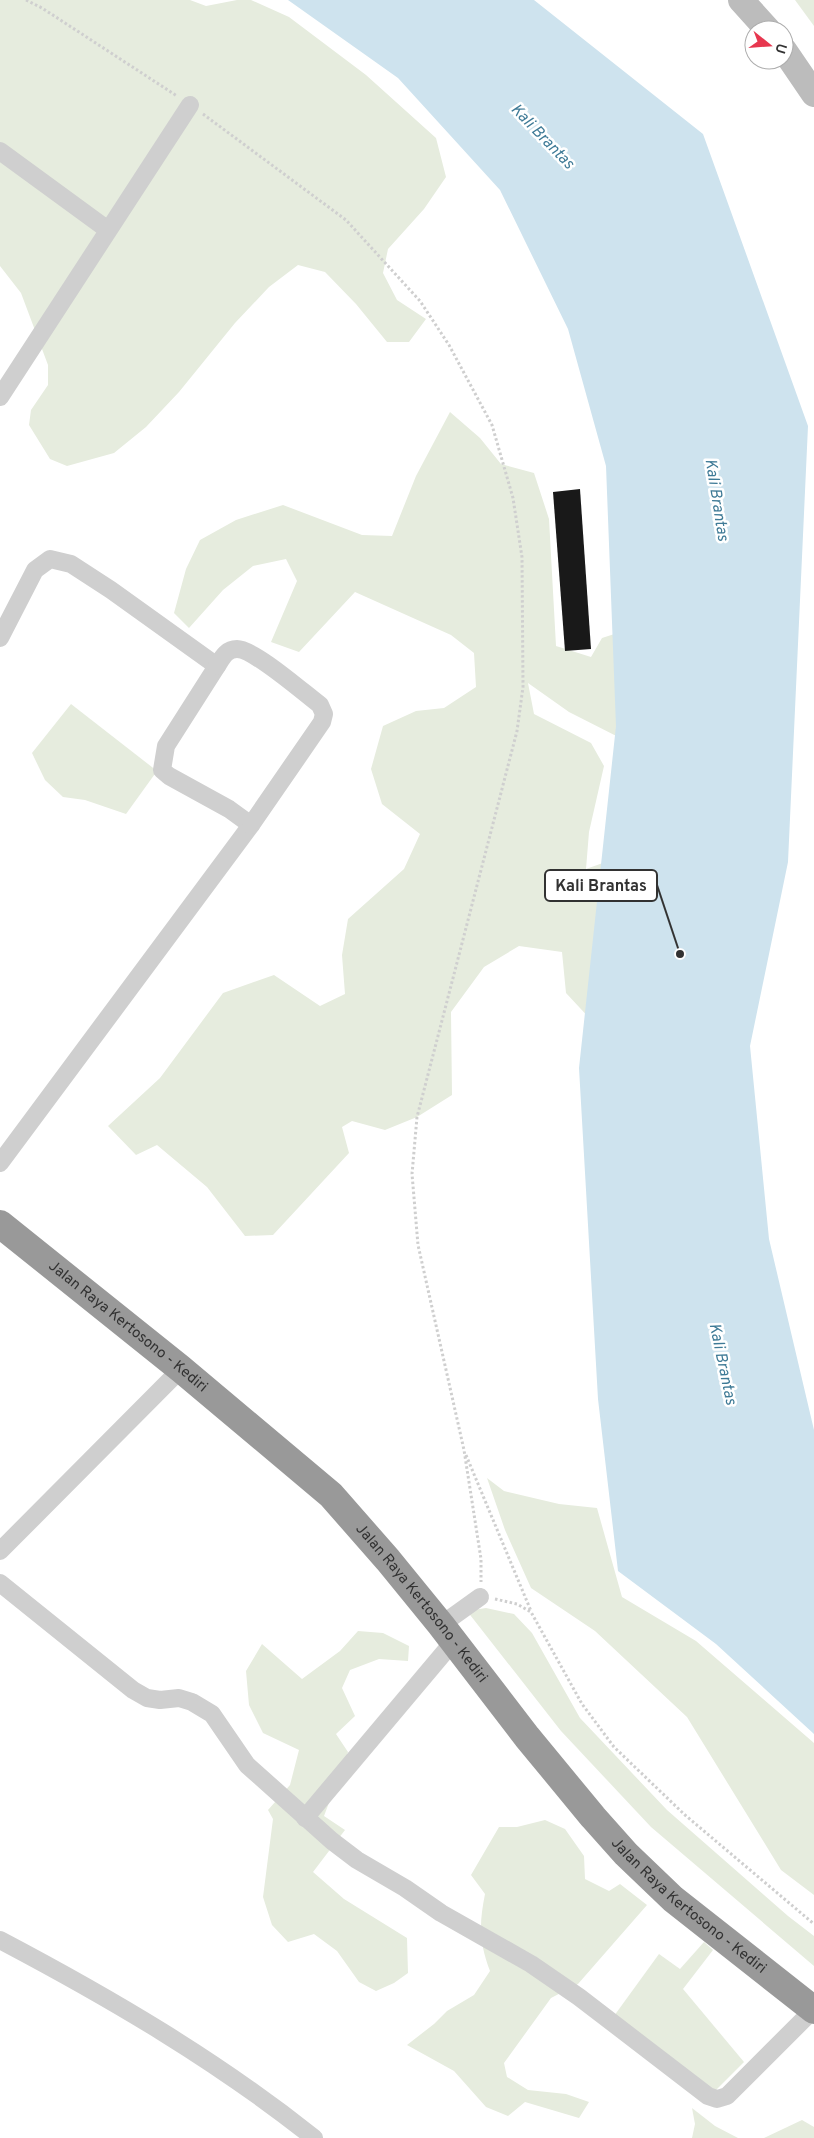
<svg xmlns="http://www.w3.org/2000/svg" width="814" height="2138" font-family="Overpass,sans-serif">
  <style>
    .green { fill: #e6ecde }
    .water { fill: #cee3ee }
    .building { fill: #191919 }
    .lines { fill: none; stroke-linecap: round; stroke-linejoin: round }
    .path { stroke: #cfcfcf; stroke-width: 3; stroke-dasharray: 2.5 2.5; stroke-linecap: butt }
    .street { stroke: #cfcfcf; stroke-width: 18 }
    .secondary { stroke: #bcbcbc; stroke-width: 26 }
    .highway { stroke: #999; stroke-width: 28 }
    .labels { text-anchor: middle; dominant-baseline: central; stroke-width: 5; stroke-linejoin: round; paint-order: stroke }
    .street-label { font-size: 15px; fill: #323232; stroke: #fff }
    .water-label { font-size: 16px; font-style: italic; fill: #3e7a96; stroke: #fff }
    .leader { fill: none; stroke: #323232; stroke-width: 2 }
    .callout-dot { fill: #323232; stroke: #fff; stroke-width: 2 }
    .callout { fill: #fff; stroke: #323232; stroke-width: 2 }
    .callout-label { font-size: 16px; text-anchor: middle; font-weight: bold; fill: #323232 }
  </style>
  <rect width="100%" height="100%" fill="#fff"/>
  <g class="green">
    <polygon points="0,0 190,0 206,6 237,0 251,0 289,17 366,75 436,138 446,177 424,209 388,249 383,273 397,300 426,319 409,342 387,342 356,304 325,272 298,265 269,287 235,323 179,392 146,427 114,453 67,466 50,459 29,425 31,410 48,385 48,365 21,293 0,266"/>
    <polygon points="795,0 814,0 814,26"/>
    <polygon points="450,412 480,438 501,464 534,473 549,519 556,646 591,657 602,638 636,627 636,746 569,712 528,683 534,714 591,743 604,766 589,832 586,869 628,854 593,1022 566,993 562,952 519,946 484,967 451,1012 452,1095 417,1117 385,1130 352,1121 342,1127 349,1153 273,1235 245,1236 207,1187 157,1145 136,1155 108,1126 160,1078 223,993 274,975 320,1006 345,994 342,955 348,919 404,869 420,834 382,804 371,769 383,726 416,711 444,708 476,687 474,653 451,635 355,592 299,652 271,642 297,581 286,559 253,566 223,590 189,628 174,613 186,569 200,540 236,520 283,505 362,535 392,536 416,476"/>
    <polygon points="71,704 157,771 126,814 85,800 63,797 45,780 32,753"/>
    <polygon points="487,1478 504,1491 559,1504 597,1508 622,1597 696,1641 814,1743 814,1895 781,1870 687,1717 595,1631 531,1588 505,1530"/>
    <polygon points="486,1608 514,1614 532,1633 580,1718 667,1810 788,1916 814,1936 814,1966 651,1827 561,1731 467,1611"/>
    <polygon points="358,1631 383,1633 409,1646 408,1661 379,1659 350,1670 342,1688 355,1716 336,1734 348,1752 324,1816 345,1830 313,1872 344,1899 407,1938 408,1973 394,1983 376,1991 359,1982 337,1951 314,1934 288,1942 272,1925 263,1897 273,1819 268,1810 290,1785 299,1750 263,1733 249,1705 246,1671 262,1644 302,1679 340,1651"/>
    <path d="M545,1820L565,1829L584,1856L585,1879L609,1891L620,1884L647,1905L578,1984L551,1998L504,2063L507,2077L528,2090L566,2094L589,2102L579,2118L525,2102L508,2116L486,2107L454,2071L407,2045L434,2024L447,2011L474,1995L490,1971C479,1942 479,1924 485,1894L471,1875L499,1827H517Z"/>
    <polygon points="704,1942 713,1950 683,1989 744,2062 714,2092 614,2016 659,1954 680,1969"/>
    <polygon points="692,2108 715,2126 738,2138 692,2138 695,2124"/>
    <polygon points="802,2120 814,2127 814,2138 764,2138"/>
  </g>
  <polygon class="water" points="288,0 534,0 703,134 808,426 788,862 750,1046 769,1239 814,1430 814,1734 716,1644 618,1571 598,1399 579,1068 616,726 606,466 568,329 500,190 398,78"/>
  <polygon class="building" points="580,489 591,649 565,651 553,492"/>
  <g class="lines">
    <g class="path">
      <polyline points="26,0 42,8 177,96"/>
      <polyline points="203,114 346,220 420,301 449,345 492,425 513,498 522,557 523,687 517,731 417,1117 412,1174 418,1245 464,1450 481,1559 481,1582"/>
      <polyline points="466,1455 531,1611"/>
      <polyline points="495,1599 517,1604 531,1612 582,1704 614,1747 685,1815 814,1924"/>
    </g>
    <g class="street">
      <polyline points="0,151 108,230"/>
      <polyline points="0,397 190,105"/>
      <polyline points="0,638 35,570 50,559 71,564 111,590 217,666 166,746 162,770 169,776 229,809 251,825 0,1163"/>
      <path d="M217,666C222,658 226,649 237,649C254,649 304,693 320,705L324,714L322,722L251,825"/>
      <polyline points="0,1551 181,1369"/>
      <polyline points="0,1583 133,1690 147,1698 160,1700 179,1698 192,1702 212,1714 247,1765 332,1841 357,1860 405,1888 441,1913 531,1964 579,1997 708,2096 717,2099 727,2096 813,2010"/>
      <polyline points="441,1625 480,1597"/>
      <polyline points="305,1818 453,1642"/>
      <path d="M0,1940C110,1998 216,2060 314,2138"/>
    </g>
    <g class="secondary">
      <polyline points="741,0 768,30"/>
      <polyline points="784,50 814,94"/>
    </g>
    <path class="highway" id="s1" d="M0,1224L181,1369L331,1495L388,1560L441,1625L527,1737L593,1817L626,1854L673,1899L814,2010"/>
  </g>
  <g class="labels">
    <g class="street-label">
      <text stroke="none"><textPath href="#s1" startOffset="164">Jalan Raya Kertosono - Kediri</textPath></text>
      <text stroke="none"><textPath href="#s1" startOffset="569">Jalan Raya Kertosono - Kediri</textPath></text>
      <text stroke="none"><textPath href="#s1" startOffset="974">Jalan Raya Kertosono - Kediri</textPath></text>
    </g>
    <g class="water-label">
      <text transform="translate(542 137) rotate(46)">Kali Brantas</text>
      <text transform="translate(716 500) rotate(81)">Kali Brantas</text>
      <text transform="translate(722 1364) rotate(78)">Kali Brantas</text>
    </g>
  </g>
  <path class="leader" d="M680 954L657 885"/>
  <circle class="callout-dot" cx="680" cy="954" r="5"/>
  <rect class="callout" x="545" y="870" width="112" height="31" rx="5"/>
  <g class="callout-label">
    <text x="601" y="891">Kali Brantas</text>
  </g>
  <g transform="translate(769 45) rotate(107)"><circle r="24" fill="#ffffff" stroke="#adadad"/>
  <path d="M0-4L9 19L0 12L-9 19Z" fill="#e7374f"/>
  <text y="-8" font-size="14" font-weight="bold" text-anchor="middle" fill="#323232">U</text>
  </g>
</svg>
